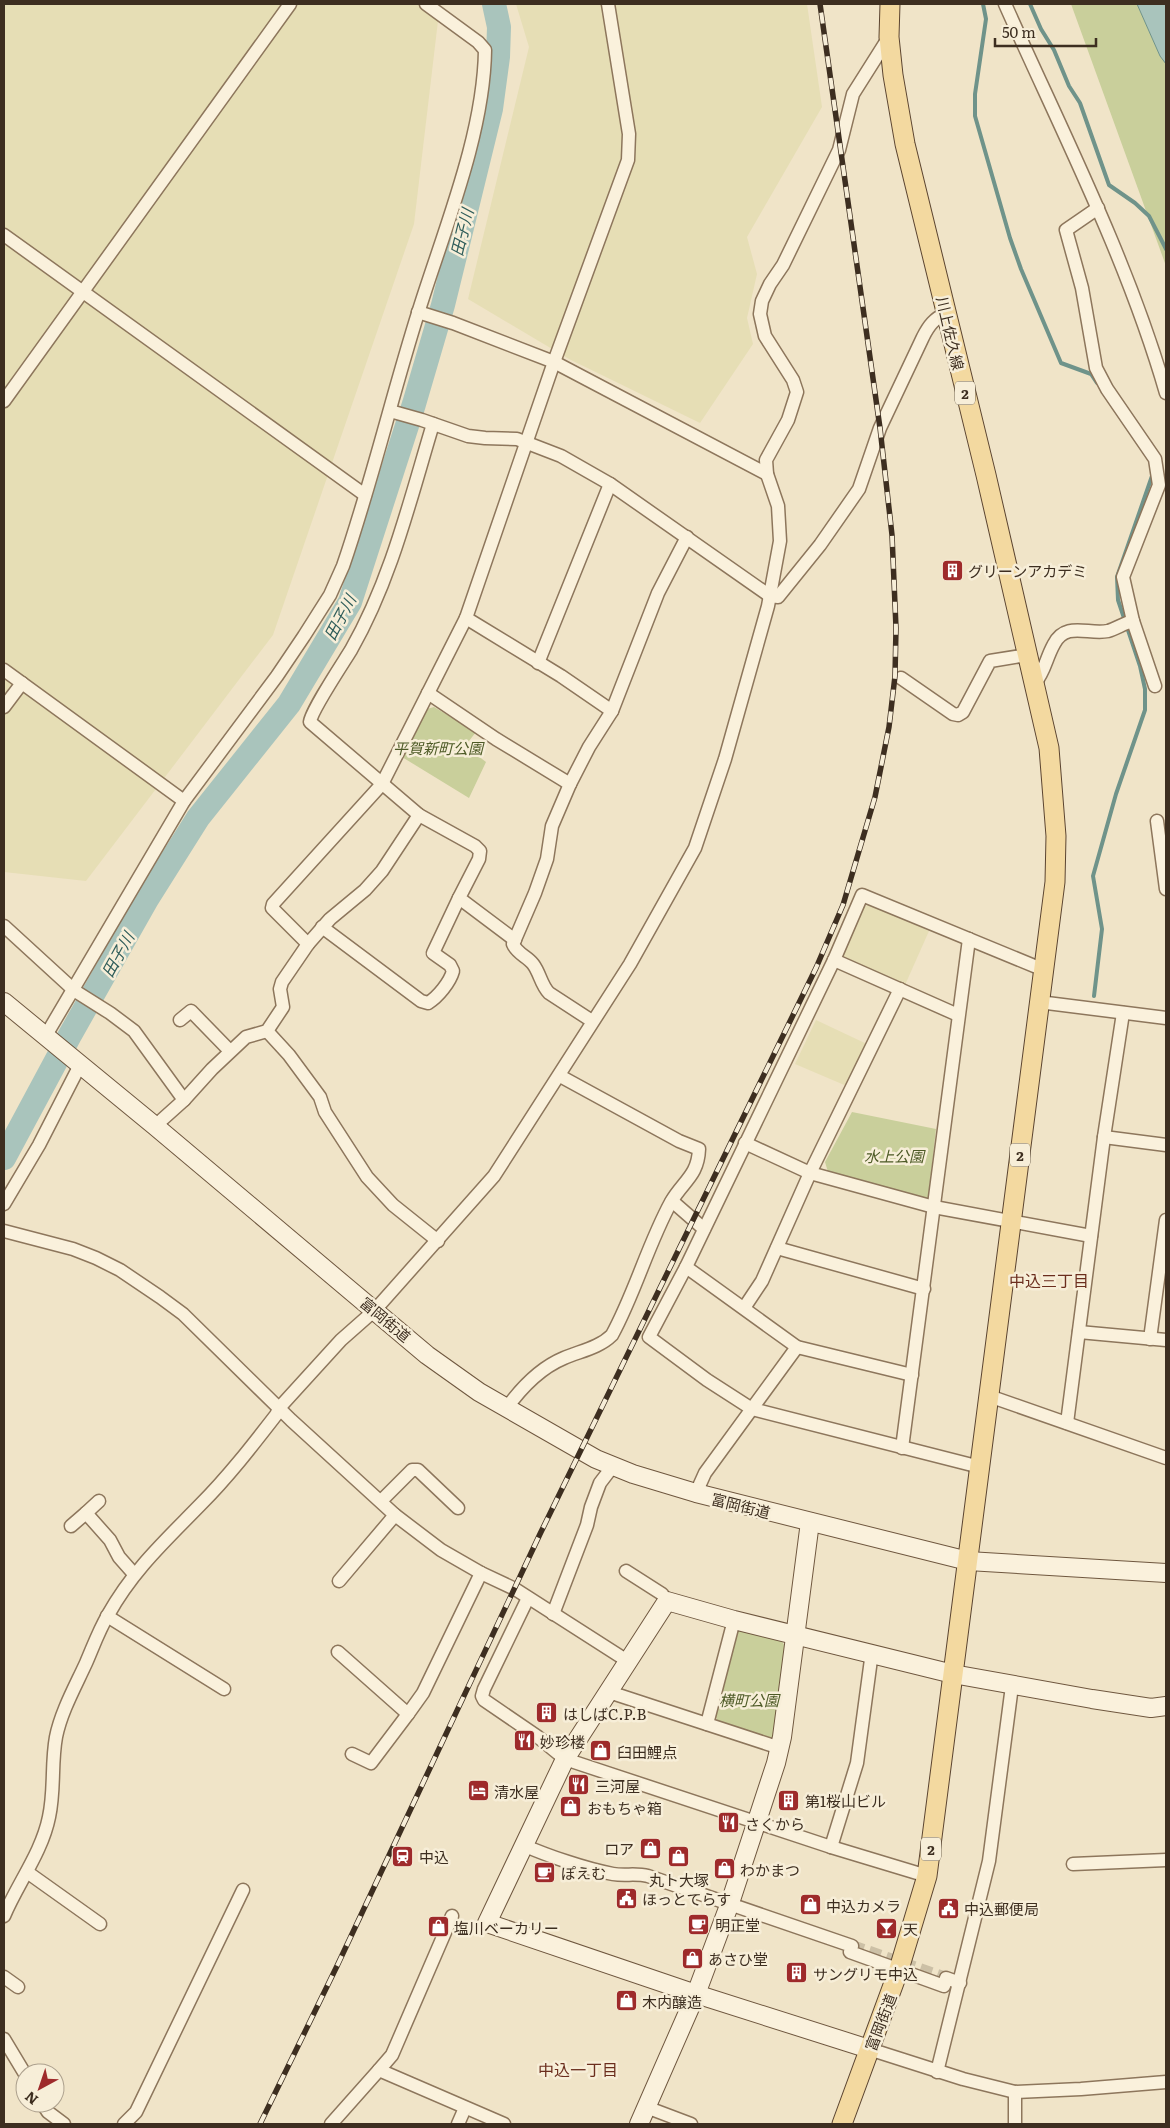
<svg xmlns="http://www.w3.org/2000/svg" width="1170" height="2128" font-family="Literata,'Noto Sans JP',serif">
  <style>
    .farmland { fill: #e6deb5 }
    .green { fill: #c9cf9b }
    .water { fill: #a9c4bc; stroke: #6f938a }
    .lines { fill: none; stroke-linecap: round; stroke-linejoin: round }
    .stream { stroke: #6f938a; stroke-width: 4 }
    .river { stroke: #a9c4bc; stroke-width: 24 }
    .street-tunnel { stroke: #ccc0a6; stroke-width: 12; stroke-dasharray: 12 6; stroke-linecap: butt }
    .street-casing { stroke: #8d765c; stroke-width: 15 }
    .secondary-casing { stroke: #6f573f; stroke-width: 20 }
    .primary-casing { stroke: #5b4430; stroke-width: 21 }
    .street { stroke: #faf1dc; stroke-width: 12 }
    .secondary { stroke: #faf1dc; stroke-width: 18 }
    .primary { stroke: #f3d9a0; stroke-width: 19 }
    .rail-casing { stroke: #3d2e20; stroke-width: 5.5 }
    .rail { stroke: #f7eed8; stroke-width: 4; stroke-dasharray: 11; stroke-linecap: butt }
    .labels { text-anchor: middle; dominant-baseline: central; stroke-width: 5; stroke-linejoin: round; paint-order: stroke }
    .shield { fill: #f7eed8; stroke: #756857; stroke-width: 1 }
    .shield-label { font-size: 14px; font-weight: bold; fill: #3d2e20 }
    .street-label { font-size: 15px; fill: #3d2e20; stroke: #f7eed8 }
    .poi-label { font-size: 15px; fill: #3d2e20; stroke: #f7eed8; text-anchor: start }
    .park-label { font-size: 15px; font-style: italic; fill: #4d5a26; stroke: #f7eed8 }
    .water-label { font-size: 16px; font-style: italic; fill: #2f5d5a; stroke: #f7eed8 }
    .neighbourhood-label { font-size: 16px; fill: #6b2e1e; stroke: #f7eed8 }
  </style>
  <rect width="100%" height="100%" fill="#f0e4c8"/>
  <g class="farmland">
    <polygon points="4,4 440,4 414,224 273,635 86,881 4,872"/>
    <polygon points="516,4 807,4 822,107 747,237 757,274 747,318 753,344 700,423 569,359 468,299 529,47"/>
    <polygon points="872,904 929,931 905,985 843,956 862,907"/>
    <polygon points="816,1020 869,1045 849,1087 795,1064"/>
  </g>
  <g class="green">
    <polygon points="1071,4 1137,4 1160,56 1166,64 1166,266"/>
    <polygon points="434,707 476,732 465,746 486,762 469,798 402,757 427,709"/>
    <polygon points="852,1112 936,1129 928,1199 828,1172 825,1162"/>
    <polygon points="739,1627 780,1638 786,1648 775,1738 768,1738 718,1722 715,1715 735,1635"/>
  </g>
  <polygon class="water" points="1137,4 1166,4 1166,64 1160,56"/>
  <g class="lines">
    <g class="stream">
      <polyline points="983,4 986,19 975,94 975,116 1010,238 1021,269 1061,363 1091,374 1097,383"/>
      <polyline points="1030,4 1041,29 1054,50 1069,86 1080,103 1109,185 1135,203 1149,216 1166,249"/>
      <polyline points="1094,996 1102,929 1093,876 1116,794 1145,710 1145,689 1140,666 1118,600 1117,577 1152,476"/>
    </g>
    <polyline class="river" points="4,1158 70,1035 147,899 198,818 289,704 350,602 414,404 443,305 491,109 498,57 499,27 494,4"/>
    <polyline class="street-tunnel" points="852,1946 946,1978"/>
    <defs>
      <g id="street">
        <path d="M1005,4C1062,132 1127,258 1166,393"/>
        <polyline points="1098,208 1066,230 1082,288 1096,368 1107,389 1155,459 1159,485 1123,577 1133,621 1155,686"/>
        <polyline points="4,235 365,495"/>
        <polyline points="418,312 453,323 554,362 767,474"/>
        <polyline points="4,401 290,4"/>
        <path d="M390,411L422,420L468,436L485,438L517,439L561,456L610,484L770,596L778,597L820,545L859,489L880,428L923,337C929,325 934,319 946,313"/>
        <path d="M433,424C410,500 391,580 351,650C343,663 311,711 310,722L419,815L475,846L480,851L479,859L459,898L515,940"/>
        <polyline points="466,618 561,676 612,711"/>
        <polyline points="538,663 610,484"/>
        <polyline points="4,670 184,801"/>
        <polyline points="901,678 953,714 958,715 963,712 990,661 1027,655"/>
        <path d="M1035,683C1045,671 1046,658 1054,644C1066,621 1088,635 1108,631C1116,629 1124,623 1133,621"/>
        <polyline points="428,693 496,739 570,784 589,747 612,711 658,593 687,537"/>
        <polyline points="4,707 22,683"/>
        <path d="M570,784L552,826L547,859L535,893L513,944C517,954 527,956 533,964C540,973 541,985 549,993L592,1021"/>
        <polyline points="1157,821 1166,889"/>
        <polyline points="4,926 75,991 110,1013 134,1031 184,1100"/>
        <path d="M322,927L421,1001L428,1003C438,997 450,982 453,971L450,965L433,953L459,898"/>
        <polyline points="308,944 330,919 365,890 382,871 419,815"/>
        <polyline points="834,960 958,1015"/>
        <polyline points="1039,1002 1166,1018"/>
        <polyline points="180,1020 191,1011 229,1050"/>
        <polyline points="267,1031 289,1055 320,1097 325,1112 367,1177 393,1205 438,1241"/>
        <path d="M45,1037L184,801L277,676L304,636L330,595L343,566C372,482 392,395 419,310C444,230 484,134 485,50L478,42L426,4"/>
        <polyline points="155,1126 184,1100 212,1069 246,1037 267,1031 283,1007 280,989 282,982 308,944 272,908 273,904 382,784 466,618 554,362 628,160 629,134 608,4"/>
        <polyline points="1104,1137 1166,1145"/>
        <polyline points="745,1143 810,1173 934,1207 1091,1236"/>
        <polyline points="672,1201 704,1229"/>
        <polyline points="4,1204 39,1145 80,1065"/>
        <polyline points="4,1231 73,1249 96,1258 120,1270 160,1297 183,1314 291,1420 395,1515 441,1550 481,1573 515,1589 629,1662"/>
        <polyline points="777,1248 924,1289"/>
        <polyline points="686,1267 649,1337 707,1380 752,1409 980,1467"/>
        <polyline points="744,1308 762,1281 810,1173 900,989"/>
        <polyline points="1079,1332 1166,1340"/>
        <polyline points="1150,1339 1166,1220"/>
        <polyline points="912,1375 797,1347 686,1267 834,960 862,895 1044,970"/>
        <polyline points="989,1396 1166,1458"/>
        <path d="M506,1409C521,1388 540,1368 564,1358C580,1351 599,1348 612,1335C635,1293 648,1244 671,1202C683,1181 698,1176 699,1149L679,1141L560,1076"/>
        <polyline points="1067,1423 1104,1137 1123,1013"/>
        <polyline points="902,1448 969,939"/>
        <polyline points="696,1493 705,1473 797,1347"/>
        <polyline points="381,1501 412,1470 418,1470 458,1508"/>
        <polyline points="86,1513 99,1501"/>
        <polyline points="71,1526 86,1513 110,1540 119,1557 134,1574"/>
        <polyline points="626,1571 662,1594 667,1601"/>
        <polyline points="339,1581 395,1515"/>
        <polyline points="528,1598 484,1689 482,1696 484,1700 538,1737 565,1759 831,1847 927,1876"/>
        <polyline points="553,1614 587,1525 591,1507 600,1483 613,1466"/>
        <polyline points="107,1616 224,1689"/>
        <polyline points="338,1652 408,1714 423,1693 481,1573"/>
        <polyline points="609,1692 780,1748"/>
        <polyline points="707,1724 734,1620"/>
        <polyline points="352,1754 371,1763 408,1714"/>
        <path d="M523,1845C548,1856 586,1869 613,1874C625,1876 636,1873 648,1876L852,1946L850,1952L944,1986L946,1978L960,1983"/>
        <polyline points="831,1847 857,1763 872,1652"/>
        <polyline points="1073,1864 1166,1860"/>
        <polyline points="27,1872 100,1924"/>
        <path d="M4,1916C18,1883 42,1852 49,1817C55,1790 51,1764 56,1737C61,1712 75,1687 86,1663C93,1647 99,1630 108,1615C133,1570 165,1541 200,1505C228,1477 252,1446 276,1415L280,1407L341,1340L375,1310L494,1176L630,964L695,848L725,759L768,606L780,541L778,506L767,474L766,460L788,420L797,392L793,380L765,336L760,314L762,301L770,284L783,265L839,150L853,94L889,37"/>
        <polyline points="452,1916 392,2055 379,2070 504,2124"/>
        <polyline points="4,1977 18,1987"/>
        <polyline points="4,2039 25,2074"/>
        <polyline points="869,2049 963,2079 1015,2092 1081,2089 1166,2082"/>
        <polyline points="937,2072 989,1861 1012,1686"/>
        <polyline points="42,2103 48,2112 64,2124"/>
        <polyline points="646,2107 691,2124"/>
        <polyline points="124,2124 136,2112 243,1890"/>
        <polyline points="331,2124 379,2070"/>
        <polyline points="458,2124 465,2108"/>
        <polyline points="1015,2124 1015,2092"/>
      </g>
      <g id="secondary">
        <polyline points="4,1002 155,1126 427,1355 479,1392 596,1459 633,1474 696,1493 968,1561 1166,1573"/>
        <polyline points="869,2049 696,1994 487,1923 565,1759 667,1601 734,1620 953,1674 1092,1699 1151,1708 1166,1706"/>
        <polyline points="639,2124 696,1994 730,1903 776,1763 782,1737 810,1522"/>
      </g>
      <polyline id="primary" points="842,2124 899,1969 927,1876 1055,882 1056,836 1049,748 986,475 905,144 893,75 889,37 890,4"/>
    </defs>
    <use href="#street" class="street-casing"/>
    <use href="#secondary" class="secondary-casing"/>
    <use href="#primary" class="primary-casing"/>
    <use href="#street" class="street"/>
    <use href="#secondary" class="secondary"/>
    <use href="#primary" class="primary"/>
    <defs>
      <polyline id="rail" points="260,2124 337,1966 540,1534 816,968 843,905 875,797 889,727 895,676 896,628 892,535 880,428 820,4"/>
    </defs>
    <use href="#rail" class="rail-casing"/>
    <use href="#rail" class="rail"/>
  </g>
  <defs>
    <symbol id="building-square" viewBox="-11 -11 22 22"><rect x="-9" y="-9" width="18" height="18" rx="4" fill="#9e2a2b" stroke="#f7eed8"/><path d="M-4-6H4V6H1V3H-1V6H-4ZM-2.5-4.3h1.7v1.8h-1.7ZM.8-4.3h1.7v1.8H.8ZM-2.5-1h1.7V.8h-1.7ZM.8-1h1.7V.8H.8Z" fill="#fff"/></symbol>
    <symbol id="restaurant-square" viewBox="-11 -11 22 22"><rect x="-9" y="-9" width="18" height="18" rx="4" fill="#9e2a2b" stroke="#f7eed8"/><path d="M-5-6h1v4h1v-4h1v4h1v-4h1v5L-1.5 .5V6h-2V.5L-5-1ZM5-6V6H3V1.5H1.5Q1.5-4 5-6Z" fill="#fff"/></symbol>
    <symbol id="shop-square" viewBox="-11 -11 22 22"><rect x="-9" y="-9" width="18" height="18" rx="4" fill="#9e2a2b" stroke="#f7eed8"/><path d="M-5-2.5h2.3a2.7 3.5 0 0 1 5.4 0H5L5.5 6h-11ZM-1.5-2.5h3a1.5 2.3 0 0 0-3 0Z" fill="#fff"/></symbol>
    <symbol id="hotel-square" viewBox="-11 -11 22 22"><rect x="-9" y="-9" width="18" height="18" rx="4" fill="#9e2a2b" stroke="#f7eed8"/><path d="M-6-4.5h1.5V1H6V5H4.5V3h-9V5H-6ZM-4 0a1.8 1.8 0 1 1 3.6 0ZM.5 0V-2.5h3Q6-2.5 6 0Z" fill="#fff"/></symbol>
    <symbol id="station-square" viewBox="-11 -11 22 22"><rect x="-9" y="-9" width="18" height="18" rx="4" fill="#9e2a2b" stroke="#f7eed8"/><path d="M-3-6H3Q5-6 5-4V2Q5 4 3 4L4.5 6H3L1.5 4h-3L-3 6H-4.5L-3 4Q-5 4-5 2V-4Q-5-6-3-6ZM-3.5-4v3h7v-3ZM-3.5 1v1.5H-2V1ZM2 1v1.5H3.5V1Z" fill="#fff"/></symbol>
    <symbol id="cafe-square" viewBox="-11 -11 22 22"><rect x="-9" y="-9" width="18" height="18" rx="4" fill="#9e2a2b" stroke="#f7eed8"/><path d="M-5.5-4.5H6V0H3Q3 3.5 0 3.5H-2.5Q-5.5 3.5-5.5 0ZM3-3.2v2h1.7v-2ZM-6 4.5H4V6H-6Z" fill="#fff"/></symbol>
    <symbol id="civic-square" viewBox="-11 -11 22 22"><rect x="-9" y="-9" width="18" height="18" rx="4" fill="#9e2a2b" stroke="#f7eed8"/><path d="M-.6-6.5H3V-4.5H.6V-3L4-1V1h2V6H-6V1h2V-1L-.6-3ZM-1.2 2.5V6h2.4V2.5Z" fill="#fff"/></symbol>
    <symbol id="bar-square" viewBox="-11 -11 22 22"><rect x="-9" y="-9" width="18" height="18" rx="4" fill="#9e2a2b" stroke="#f7eed8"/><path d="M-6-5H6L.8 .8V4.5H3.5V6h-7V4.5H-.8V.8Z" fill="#fff"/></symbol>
  </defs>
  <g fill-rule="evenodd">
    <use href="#building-square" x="940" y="558" width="25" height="25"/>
    <use href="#building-square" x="534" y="1700" width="25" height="25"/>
    <use href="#restaurant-square" x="512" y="1728" width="25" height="25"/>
    <use href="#shop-square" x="588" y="1738" width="25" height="25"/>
    <use href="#restaurant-square" x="566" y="1772" width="25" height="25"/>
    <use href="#hotel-square" x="466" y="1778" width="25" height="25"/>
    <use href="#building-square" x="776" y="1788" width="25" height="25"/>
    <use href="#shop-square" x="558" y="1794" width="25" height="25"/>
    <use href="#restaurant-square" x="716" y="1810" width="25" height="25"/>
    <use href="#shop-square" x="638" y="1836" width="25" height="25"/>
    <use href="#station-square" x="390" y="1844" width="25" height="25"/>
    <use href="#shop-square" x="666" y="1844" width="25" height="25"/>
    <use href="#shop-square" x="712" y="1856" width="25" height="25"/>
    <use href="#cafe-square" x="532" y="1860" width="25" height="25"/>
    <use href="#civic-square" x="614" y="1886" width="25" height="25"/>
    <use href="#shop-square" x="798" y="1892" width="25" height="25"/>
    <use href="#civic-square" x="936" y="1896" width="25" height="25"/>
    <use href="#cafe-square" x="686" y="1912" width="25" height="25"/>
    <use href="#shop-square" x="426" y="1914" width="25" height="25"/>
    <use href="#bar-square" x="874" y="1916" width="25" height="25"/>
    <use href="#shop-square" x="680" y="1946" width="25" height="25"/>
    <use href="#building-square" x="784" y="1960" width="25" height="25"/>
    <use href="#shop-square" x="614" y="1988" width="25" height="25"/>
  </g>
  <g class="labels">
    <g class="shield">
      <rect x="955" y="381.5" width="20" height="23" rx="4"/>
      <rect x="1010" y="1143.5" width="20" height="23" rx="4"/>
      <rect x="921" y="1837.5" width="20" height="23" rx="4"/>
    </g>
    <g class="shield-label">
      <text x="965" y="393">2</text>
      <text x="1020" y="1155">2</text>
      <text x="931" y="1849">2</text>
    </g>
    <g class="street-label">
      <text transform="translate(951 333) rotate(77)">川上佐久線</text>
      <text transform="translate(386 1319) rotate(40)">富岡街道</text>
      <text transform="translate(741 1505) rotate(14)">富岡街道</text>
      <text transform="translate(880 2022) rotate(-69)">富岡街道</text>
    </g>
    <g class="poi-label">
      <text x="968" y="570">グリーンアカデミ</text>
      <text x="563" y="1713">はしばC.P.B</text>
      <text x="540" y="1741">妙珍楼</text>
      <text x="617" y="1751">臼田鯉点</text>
      <text x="595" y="1785">三河屋</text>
      <text x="494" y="1791">清水屋</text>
      <text x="805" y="1800">第1桜山ビル</text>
      <text x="587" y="1807">おもちゃ箱</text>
      <text x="745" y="1823">さくから</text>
      <text x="634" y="1848" text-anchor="end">ロア</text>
      <text x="419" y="1856">中込</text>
      <text x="740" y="1869">わかまつ</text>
      <text x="561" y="1872">ぽえむ</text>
      <text x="679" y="1879" text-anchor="middle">丸ト大塚</text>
      <text x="642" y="1898">ほっとてらす</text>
      <text x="826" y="1905">中込カメラ</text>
      <text x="964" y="1908">中込郵便局</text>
      <text x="715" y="1924">明正堂</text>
      <text x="454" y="1927">塩川ベーカリー</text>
      <text x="903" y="1928">天</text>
      <text x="708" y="1958">あさひ堂</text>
      <text x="813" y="1973">サングリモ中込</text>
      <text x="642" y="2001">木内醸造</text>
    </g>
    <g class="park-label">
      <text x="438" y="747">平賀新町公園</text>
      <text x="894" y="1155">水上公園</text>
      <text x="749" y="1699">横町公園</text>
    </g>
    <g class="water-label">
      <text transform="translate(461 232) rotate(-76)">田子川</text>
      <text transform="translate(339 617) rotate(-62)">田子川</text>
      <text transform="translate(117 954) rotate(-61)">田子川</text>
    </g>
    <g class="neighbourhood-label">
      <text x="1049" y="1280">中込三丁目</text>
      <text x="578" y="2069">中込一丁目</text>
    </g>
  </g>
  <rect width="1170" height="2128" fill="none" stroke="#3d2e20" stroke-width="10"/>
  <g transform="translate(40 2088) rotate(220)"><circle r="24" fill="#f7eed8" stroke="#ada18e"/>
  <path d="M0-4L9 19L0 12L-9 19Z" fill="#9e2a2b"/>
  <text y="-8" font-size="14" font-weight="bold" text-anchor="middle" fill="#3d2e20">N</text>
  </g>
  <path d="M995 38v8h101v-8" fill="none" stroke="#3d2e20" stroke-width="2.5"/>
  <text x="1002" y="38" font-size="15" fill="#3d2e20" stroke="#f7eed8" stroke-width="4" paint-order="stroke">50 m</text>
</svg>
